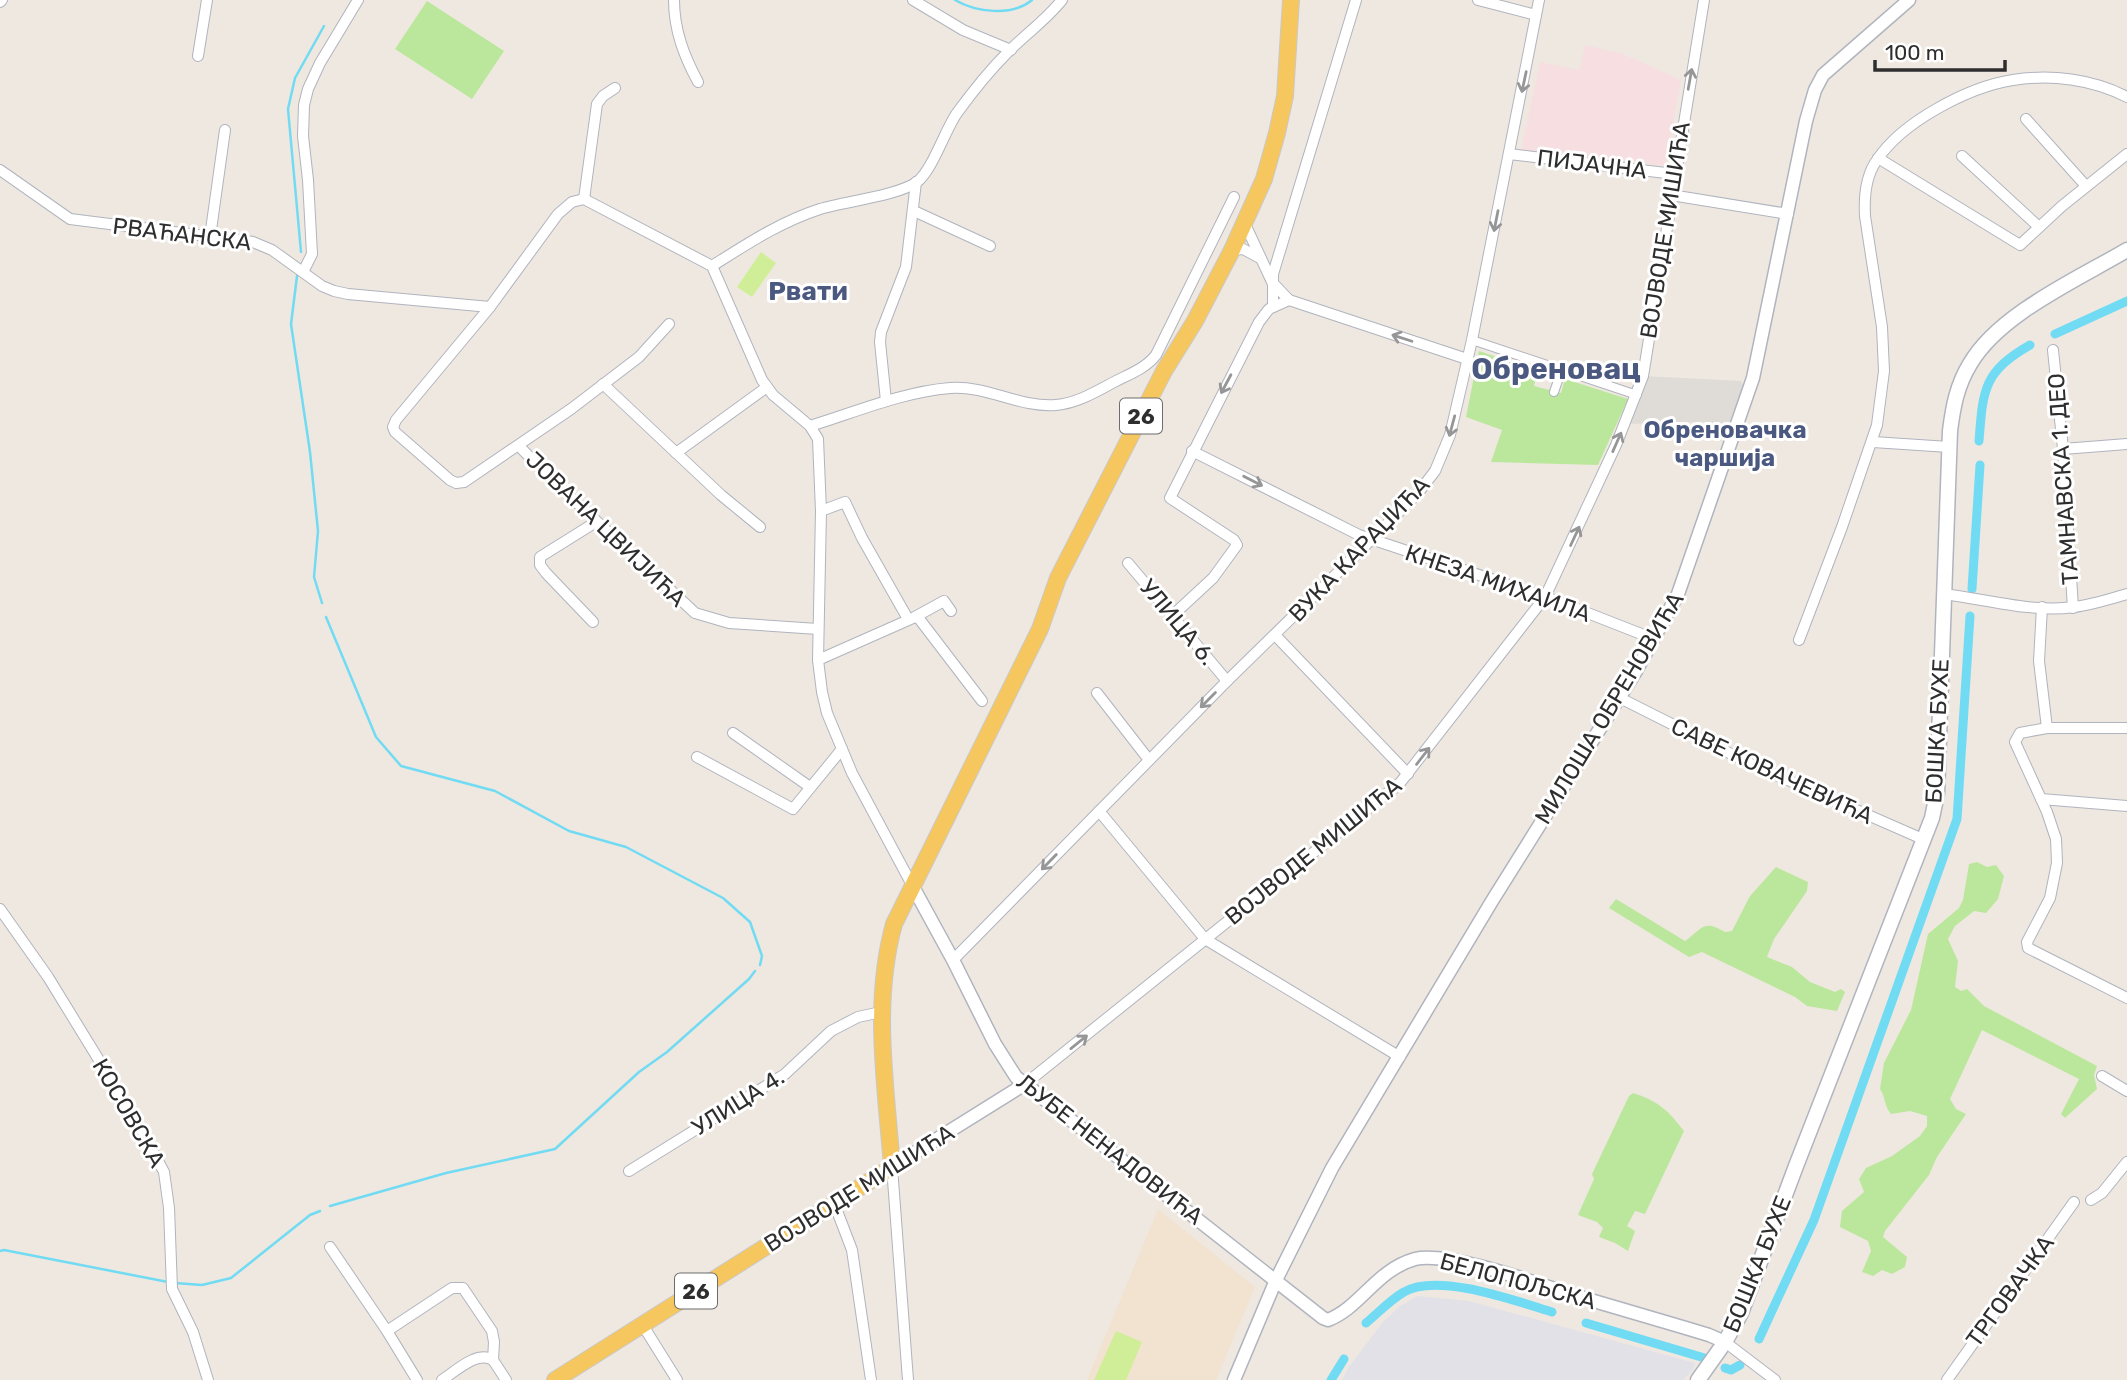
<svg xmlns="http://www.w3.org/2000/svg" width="2127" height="1380" font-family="Rubik,sans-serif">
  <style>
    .industrial { fill: #e2e1e8 }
    .education { fill: #f1e3d0 }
    .medical { fill: #f6dee1 }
    .green { fill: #bbe79c }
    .pitch { fill: #d0ee97 }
    .plaza { fill: #dfdbd7 }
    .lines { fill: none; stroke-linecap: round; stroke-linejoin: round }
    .stream { stroke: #71dbf3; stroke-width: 2.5 }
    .canal { stroke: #71dbf3; stroke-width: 9 }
    .pedestrian-casing { stroke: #b0b4be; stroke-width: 10 }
    .minor-casing { stroke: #b0b4be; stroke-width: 12 }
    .tertiary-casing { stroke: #b0b4be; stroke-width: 15 }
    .secondary-casing { stroke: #b0b4be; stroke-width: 17 }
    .primary-casing { stroke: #c9c9c9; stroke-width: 18 }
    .pedestrian { stroke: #fff; stroke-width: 8 }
    .minor { stroke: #fff; stroke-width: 10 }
    .tertiary { stroke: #fff; stroke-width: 12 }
    .secondary { stroke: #fff; stroke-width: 14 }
    .primary { stroke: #f6c75e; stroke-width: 16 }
    .oneway { stroke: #969696 }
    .labels { text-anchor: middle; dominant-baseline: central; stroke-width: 6; stroke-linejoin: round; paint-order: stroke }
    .shield { fill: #fff; stroke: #6d6d6d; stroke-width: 2 }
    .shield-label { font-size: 21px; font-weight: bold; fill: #2e2e2e }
    .street-label { font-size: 23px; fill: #2e2e2e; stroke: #fff }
    .neighbourhood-label { font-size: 24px; font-weight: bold; fill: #4b5981; stroke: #fff }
    .quarter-label { font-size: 26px; font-weight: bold; fill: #4b5981; stroke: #fff }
    .district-label { font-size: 30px; font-weight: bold; fill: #4b5981; stroke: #fff }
  </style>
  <rect width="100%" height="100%" fill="#efe8e0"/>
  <polygon class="industrial" points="1417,1296 1469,1301 1695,1363 1693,1370 1683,1380 1342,1380 1348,1368 1383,1322 1400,1306"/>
  <polygon class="education" points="1158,1209 1255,1287 1216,1380 1087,1380"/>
  <polygon class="medical" points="1585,45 1623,54 1681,80 1665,166 1603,157 1548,155 1521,151 1540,62 1579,70"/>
  <g class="green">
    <polygon points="427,1 504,51 472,99 395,49"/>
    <polygon points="1479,351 1538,371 1534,386 1561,393 1565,379 1628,399 1598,465 1491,462 1502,430 1466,417"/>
    <path d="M1977,862L1987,867L1996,865L2004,876L1998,899L1986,913L1974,911L1955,926L1948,939L1958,961L1955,987L1961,991L1967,989L1984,1006L2097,1066L2094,1075L2097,1089L2065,1118L2061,1114L2079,1079L1982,1030L1950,1099L1956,1109L1966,1114L1937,1157L1929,1175L1885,1231L1883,1237L1907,1257L1905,1267L1892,1274L1882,1270L1873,1276L1862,1272L1871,1251L1868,1241L1840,1227L1842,1211L1864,1192L1859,1179L1866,1168L1892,1156L1920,1136L1927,1126V1116L1910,1111L1891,1114C1884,1106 1886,1098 1880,1089L1884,1063L1911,1010L1928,934L1959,908L1963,900L1969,864Z"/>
    <path d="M1776,867L1808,882L1807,891L1774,939L1767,957L1792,967L1810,982L1835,992L1841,989L1845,992L1837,1011L1807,1006L1795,997L1702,952L1689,957L1609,908L1616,899L1685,941C1703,928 1703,919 1725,932L1732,931L1750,896Z"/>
    <path d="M1633,1093C1658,1101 1668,1110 1684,1131L1645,1214L1635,1211L1627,1226L1635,1231L1628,1251L1615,1243L1599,1237L1603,1228L1597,1222L1578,1215L1594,1179L1592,1174L1629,1096Z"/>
  </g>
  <g class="pitch">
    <polygon points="761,252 776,263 752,297 737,287"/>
    <polygon points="1116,1331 1142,1342 1126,1380 1094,1380"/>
  </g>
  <polygon class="plaza" points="1643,376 1741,381 1745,388 1727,437 1721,441 1711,436 1711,422 1625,424"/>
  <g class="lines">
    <g class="stream">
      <path d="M955,0C975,12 1012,17 1032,0"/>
      <polyline points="301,252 288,109 295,78 324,26"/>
      <polyline points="297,276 291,324 310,452 318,531 314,577 322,603"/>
      <polyline points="326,617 376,737 401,766 495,791 569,831 626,847 723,898 750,922 762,956 760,965"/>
      <polyline points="330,1206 446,1173 555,1149 639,1072 667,1052 749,979 755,971"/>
      <polyline points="0,1251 4,1250 168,1282"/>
      <polyline points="175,1283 202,1285 231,1278 310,1215 320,1211"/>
    </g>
    <g class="canal">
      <polyline points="2055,334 2127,301"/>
      <path d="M1979,441C1983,390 1983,372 2030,345"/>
      <polyline points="1972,589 1980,465"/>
      <path d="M1366,1323C1378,1313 1390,1300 1404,1292C1437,1272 1516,1301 1552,1312"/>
      <polyline points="1586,1323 1708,1359"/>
      <polyline points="1759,1339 1814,1220 1957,819 1970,616"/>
      <polyline points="1725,1368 1731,1370 1740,1365"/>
      <polyline points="1331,1380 1344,1359"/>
    </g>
    <defs>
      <g id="pedestrian">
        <polyline points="1472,340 1637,395"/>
        <polyline points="1554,392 1562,369"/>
      </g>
      <g id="minor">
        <path d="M674,0C674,30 684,56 698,82"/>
        <polyline points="913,0 963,30 1011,50"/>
        <polyline points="1478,0 1536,15"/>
        <polyline points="0,2 2,0"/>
        <polyline points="198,56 207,0"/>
        <polyline points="2026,119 2086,186"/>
        <polyline points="1509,154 1674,174"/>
        <polyline points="1962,156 2039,227"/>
        <polyline points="1878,158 2020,245 2062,206 2127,154"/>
        <polyline points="0,170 70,219 253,242 272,250 322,286 334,291 348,294 490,307"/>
        <polyline points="1671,195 1788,214"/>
        <polyline points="584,199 712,266 762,380 773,395 810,426 818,439 821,511 818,660 822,692 827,713 852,773 912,885"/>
        <polyline points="584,199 572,202 558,214 490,307 396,420 393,427 395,432 450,480 456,483 464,482 571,409 639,357 669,324"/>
        <polyline points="584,199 597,104 603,96 615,88"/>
        <polyline points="914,211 990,246"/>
        <polyline points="1245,224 1272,282 1289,300"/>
        <polyline points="210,237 225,130"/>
        <polyline points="1232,250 1243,249 1260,258"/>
        <path d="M712,266C747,244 780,222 820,209C846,201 897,196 917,182C932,171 945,130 957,113C973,91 989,71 1008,52C1026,34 1046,20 1062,0"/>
        <polyline points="303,272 312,254 308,180 303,136 304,105 308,89 320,63 358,0"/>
        <polyline points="1273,306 1273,274 1356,0"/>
        <polyline points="2053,350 2063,449 2073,608"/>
        <polyline points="603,384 721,495 760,527"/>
        <polyline points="886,401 880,342 881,332 906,267 916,182"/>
        <path d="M810,426C856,412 902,392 950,388C987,385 1019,408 1056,405C1078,403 1097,391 1116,381C1130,374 1146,368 1156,355L1234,197"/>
        <polyline points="1873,442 1949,447"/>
        <polyline points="519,446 545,473 695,613 729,623 818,629"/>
        <polyline points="2063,449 2127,444"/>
        <polyline points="1192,451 1359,535 1557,601 1654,639"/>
        <polyline points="676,453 767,387"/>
        <polyline points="821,511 845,502 862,538 908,619"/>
        <polyline points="1128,563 1227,681"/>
        <path d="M1944,594C1985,599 2033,613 2074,607C2092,605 2110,599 2127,594"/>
        <polyline points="2042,607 2039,661 2047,728"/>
        <polyline points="917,616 982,701"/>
        <polyline points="1172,616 1213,578 1237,545 1234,540 1170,498 1259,322 1269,309 1289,300 1467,359"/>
        <polyline points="593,622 546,573 540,565 540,557 596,522"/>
        <polyline points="1275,635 1408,774"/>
        <path d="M1799,640L1842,527L1877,425L1884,371L1882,327L1865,216C1864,198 1866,175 1877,160C1902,122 1968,87 2013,80C2051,74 2092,79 2127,97"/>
        <polyline points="818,660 913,618 944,601 951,611"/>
        <polyline points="1097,693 1149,760"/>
        <polyline points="1620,698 1751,764 1925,840"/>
        <polyline points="2127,728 2047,728 2020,733 2015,742 2047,812 2056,839 2057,863 2050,898 2027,942 2028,948 2127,998"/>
        <polyline points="733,733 810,787"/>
        <polyline points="697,757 793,809 842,749"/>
        <polyline points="2041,799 2127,806"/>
        <polyline points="1099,811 1205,939 1400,1057"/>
        <polyline points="0,909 48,977 140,1127 164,1172 169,1208 172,1289 193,1332 208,1380"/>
        <polyline points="953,960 1227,681 1372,539 1418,493 1435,471 1450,435 1472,340 1539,0"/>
        <polyline points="2102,1076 2127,1091"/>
        <polyline points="1025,1084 1400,783 1545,597 1616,445 1643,376 1704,0"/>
        <polyline points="892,1167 908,1380"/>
        <polyline points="629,1171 785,1074 831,1031 858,1017 881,1012"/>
        <polyline points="2091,1200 2102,1193 2127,1162"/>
        <polyline points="834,1203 852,1250 871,1380"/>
        <polyline points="330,1247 387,1331 417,1380"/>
        <polyline points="642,1324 677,1380"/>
        <polyline points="387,1331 452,1288 463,1288 492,1331 494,1342 493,1360 506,1380"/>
        <polyline points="1725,1342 1775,1380"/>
        <path d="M442,1380C456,1371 477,1350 493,1360"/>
        <polyline points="1947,1380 2074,1202"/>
      </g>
      <g id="tertiary">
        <path d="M912,885L953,960L995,1044L1016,1077L1323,1318L1328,1320C1361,1307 1376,1270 1415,1259C1447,1251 1536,1283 1570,1294C1617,1308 1663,1321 1709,1335L1725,1342"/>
        <polyline points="892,1167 1025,1084"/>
        <polyline points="1234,1380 1276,1280 1332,1168 1492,901 1636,671 1678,594 1753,378 1806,121 1815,90 1823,75 1909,0"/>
      </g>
      <path id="secondary" d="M1698,1380L1725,1342L1741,1313L1796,1166L1932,818L1937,794L1950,431C1953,407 1957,385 1970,364C1999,314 2078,279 2127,250"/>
      <path id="primary" d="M555,1380L892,1167C886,1086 872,1003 894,924L1040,629L1058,578L1164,371L1195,321L1232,250L1264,179L1277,133L1285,96L1291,0"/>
    </defs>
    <use href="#pedestrian" class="pedestrian-casing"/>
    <use href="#minor" class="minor-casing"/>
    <use href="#tertiary" class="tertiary-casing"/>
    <use href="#secondary" class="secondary-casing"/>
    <use href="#primary" class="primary-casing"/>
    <use href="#pedestrian" class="pedestrian"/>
    <use href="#minor" class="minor"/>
    <use href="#tertiary" class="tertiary"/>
    <use href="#secondary" class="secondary"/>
    <use href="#primary" class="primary"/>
  </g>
  <defs><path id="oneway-shaft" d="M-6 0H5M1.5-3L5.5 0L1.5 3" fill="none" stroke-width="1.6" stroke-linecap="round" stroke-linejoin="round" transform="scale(1.75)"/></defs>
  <g class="oneway">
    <use href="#oneway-shaft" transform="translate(1690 79) rotate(-80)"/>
    <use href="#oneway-shaft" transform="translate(1524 82) rotate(102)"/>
    <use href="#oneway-shaft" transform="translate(1496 221) rotate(101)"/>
    <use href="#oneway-shaft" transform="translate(1402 338) rotate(-162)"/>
    <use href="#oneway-shaft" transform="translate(1226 384) rotate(118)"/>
    <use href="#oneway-shaft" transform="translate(1452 426) rotate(105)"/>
    <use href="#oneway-shaft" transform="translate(1617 442) rotate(-66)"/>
    <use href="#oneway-shaft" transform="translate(1253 481) rotate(27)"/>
    <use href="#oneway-shaft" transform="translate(1575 536) rotate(-65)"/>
    <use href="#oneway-shaft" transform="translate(1208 700) rotate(135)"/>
    <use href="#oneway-shaft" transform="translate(1423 756) rotate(-52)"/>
    <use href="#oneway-shaft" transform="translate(1049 862) rotate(134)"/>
    <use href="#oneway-shaft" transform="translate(1079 1042) rotate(-39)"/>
  </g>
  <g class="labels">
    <g class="shield">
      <rect x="1120" y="398.5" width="42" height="35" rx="5"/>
      <rect x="675" y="1273.5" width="42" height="35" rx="5"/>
    </g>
    <g class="shield-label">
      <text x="1141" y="416">26</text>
      <text x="696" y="1291">26</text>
    </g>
    <g class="street-label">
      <text transform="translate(1592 164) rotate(7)">ПИЈАЧНА</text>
      <text transform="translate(1665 230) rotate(-81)">ВОЈВОДЕ МИШИЋА</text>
      <text transform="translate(182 234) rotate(7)">РВАЋАНСКА</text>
      <text transform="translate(2063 479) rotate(-94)">ТАМНАВСКА 1. ДЕО</text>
      <text transform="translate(606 529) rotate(44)">ЈОВАНА ЦВИЈИЋА</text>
      <text transform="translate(1359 549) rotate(-46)">ВУКА КАРАЏИЋА</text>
      <text transform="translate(1498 583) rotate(19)">КНЕЗА МИХАИЛА</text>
      <text transform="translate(1178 622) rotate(50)">УЛИЦА 6.</text>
      <text transform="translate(1609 708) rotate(-59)">МИЛОША ОБРЕНОВИЋА</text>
      <text transform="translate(1937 731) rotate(-87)">БОШКА БУХЕ</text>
      <text transform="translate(1772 771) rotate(25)">САВЕ КОВАЧЕВИЋА</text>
      <text transform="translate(1313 851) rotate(-39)">ВОЈВОДЕ МИШИЋА</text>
      <text transform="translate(738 1102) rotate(-32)">УЛИЦА 4.</text>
      <text transform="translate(129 1113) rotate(60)">КОСОВСКА</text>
      <text transform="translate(1110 1149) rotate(38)">ЉУБЕ НЕНАДОВИЋА</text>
      <text transform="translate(859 1188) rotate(-32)">ВОЈВОДЕ МИШИЋА</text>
      <text transform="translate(1757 1264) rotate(-68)">БОШКА БУХЕ</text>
      <text transform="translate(1518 1281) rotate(15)">БЕЛОПОЉСКА</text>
      <text transform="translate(2010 1291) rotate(-54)">ТРГОВАЧКА</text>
    </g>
    <g class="neighbourhood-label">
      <text x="1725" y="430">Обреновачка<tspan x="1725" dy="28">чаршија</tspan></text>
    </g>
    <g class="quarter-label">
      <text x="808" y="291">Рвати</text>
    </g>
    <g class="district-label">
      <text x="1556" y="369">Обреновац</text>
    </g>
  </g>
  <path d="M1875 60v10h130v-10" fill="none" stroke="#2e2e2e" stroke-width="3.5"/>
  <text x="1885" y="60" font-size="21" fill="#2e2e2e" stroke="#ffffff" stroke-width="5" paint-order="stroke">100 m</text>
</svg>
